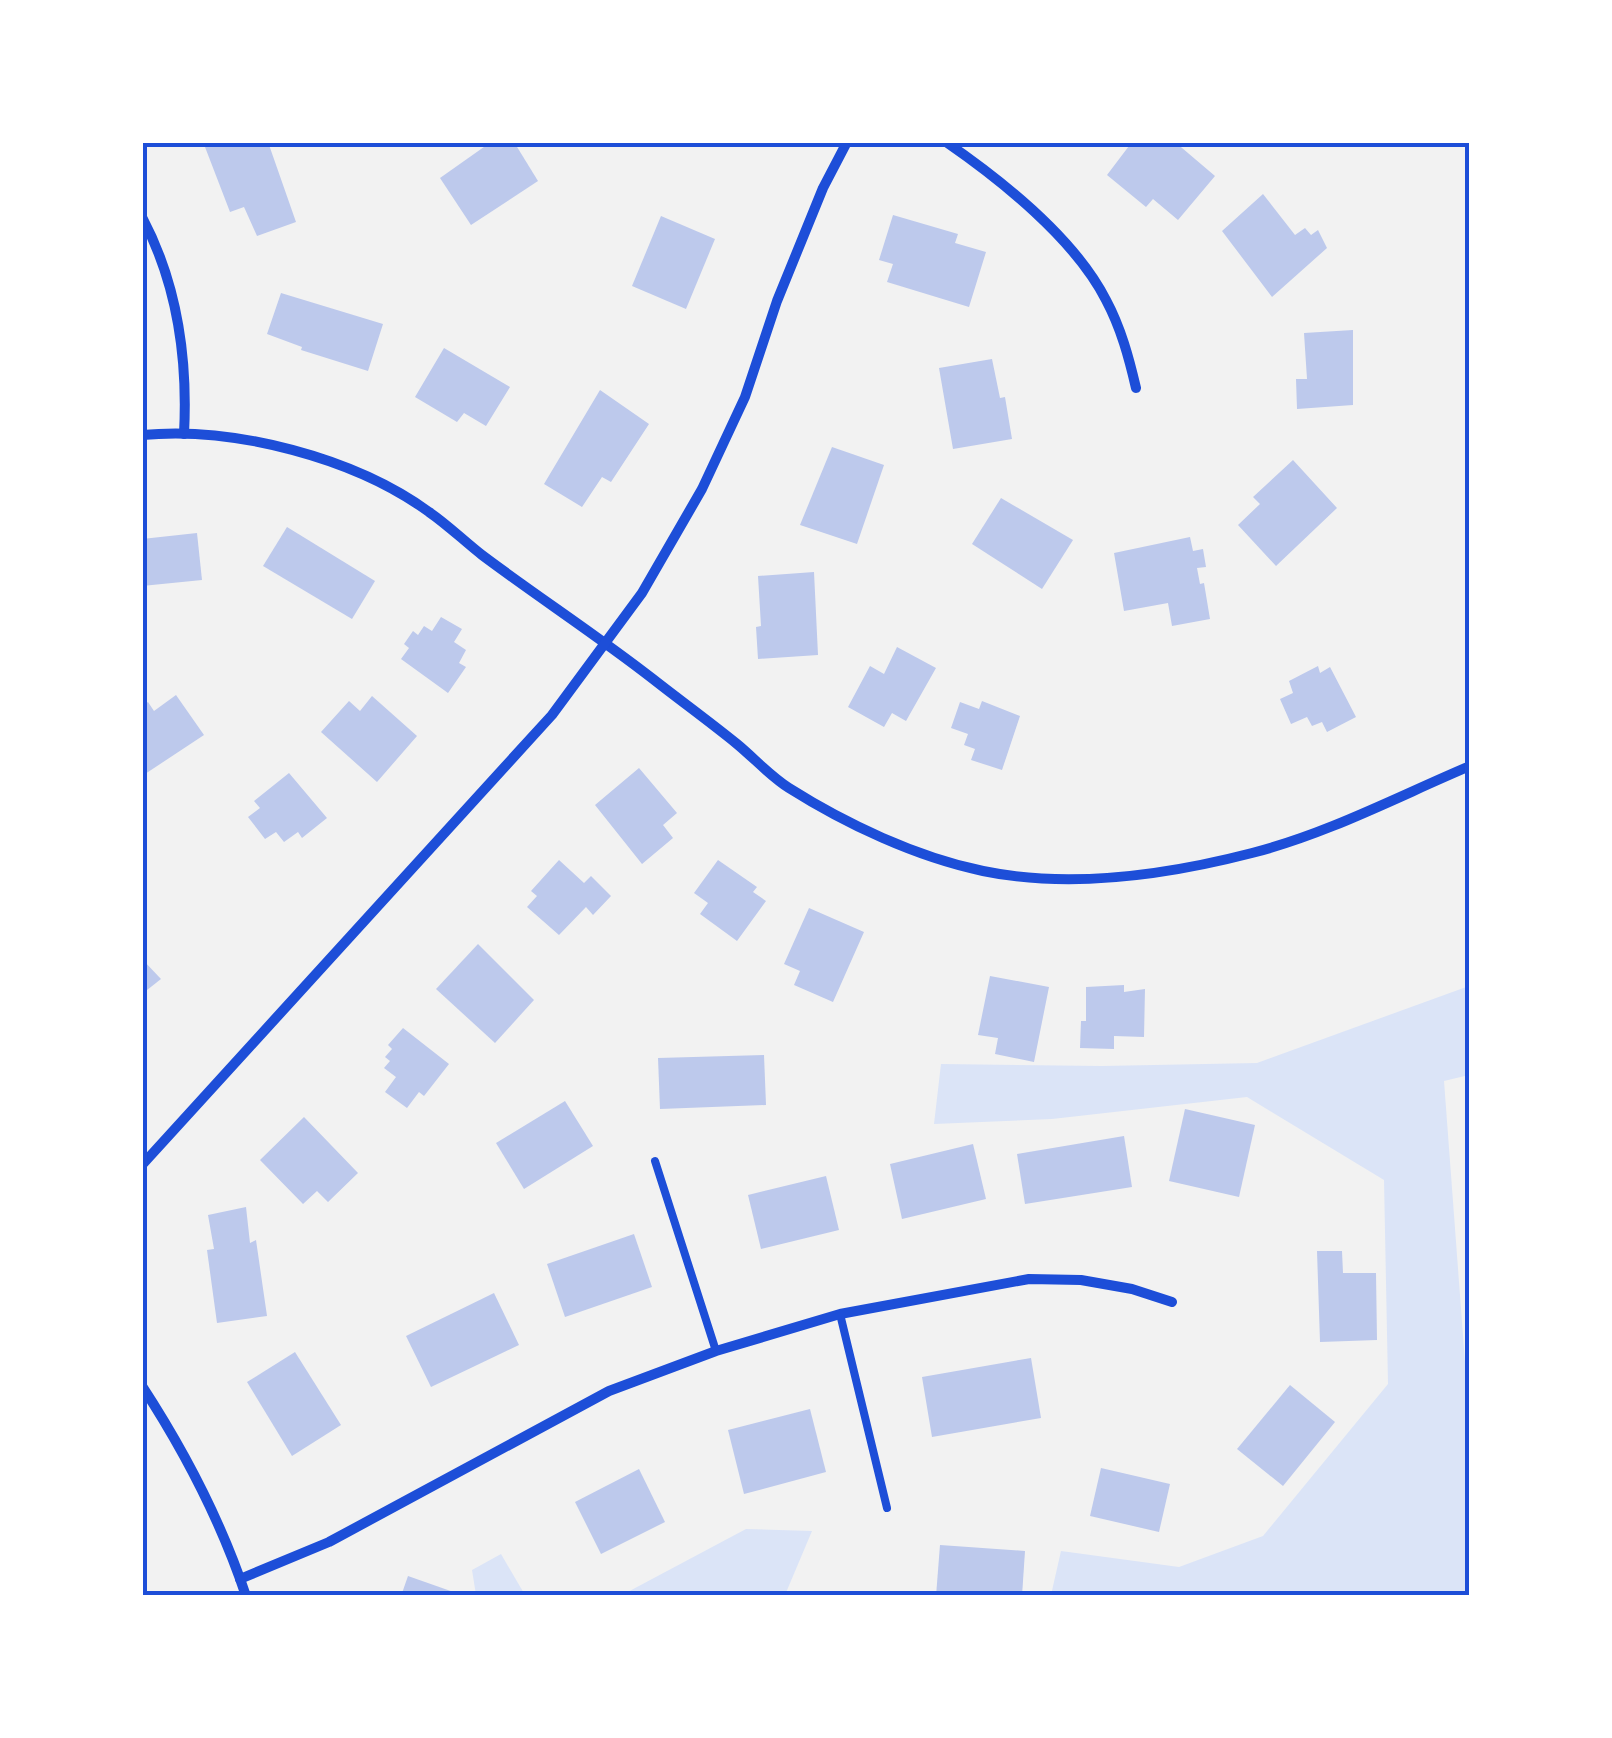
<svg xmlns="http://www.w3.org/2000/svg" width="1612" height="1738" font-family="'Titillium Web',sans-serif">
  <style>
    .green { fill: #dbe4f7 }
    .building { fill: #bdc9ec }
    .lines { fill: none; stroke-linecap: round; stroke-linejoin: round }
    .service { stroke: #1d4ed8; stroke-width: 8 }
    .minor { stroke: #1d4ed8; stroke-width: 10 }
    .neatline { fill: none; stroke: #1d4ed8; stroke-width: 4 }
  </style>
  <rect width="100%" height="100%" fill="#f2f2f2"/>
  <g class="green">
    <polygon points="1469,986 1469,1075 1444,1081 1469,1416 1469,1595 1051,1595 1061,1551 1179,1567 1263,1536 1388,1384 1384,1180 1247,1097 1052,1119 934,1124 941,1064 1102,1066 1257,1063"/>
    <polygon points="746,1529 812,1531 785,1595 622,1595"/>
    <polygon points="501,1554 525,1595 476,1595 472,1570"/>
  </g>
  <g class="building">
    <polygon points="217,142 268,142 296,222 257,236 244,207 230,212 205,147"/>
    <polygon points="491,142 514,142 538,181 471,225 440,178"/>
    <polygon points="1132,142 1175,142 1215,176 1178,220 1153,199 1146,207 1107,175"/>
    <polygon points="1263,194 1295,235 1305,228 1311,235 1318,230 1327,248 1272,297 1222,231"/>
    <polygon points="893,215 958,234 955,243 986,252 969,307 887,282 893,264 879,260"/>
    <polygon points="661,216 715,239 686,309 632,286"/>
    <polygon points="281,293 383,324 368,371 301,350 302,347 267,334"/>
    <polygon points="1353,330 1353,405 1297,409 1296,379 1307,379 1304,333"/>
    <polygon points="444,348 510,387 486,426 464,413 457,422 415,397"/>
    <polygon points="992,359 1000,398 1005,397 1012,439 953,449 939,368"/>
    <polygon points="600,390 649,424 611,482 602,477 582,507 544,484"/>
    <polygon points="832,447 884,465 857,544 800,525"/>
    <polygon points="1293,460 1337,508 1276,566 1238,525 1260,504 1253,497"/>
    <polygon points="1001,498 1073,540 1042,589 972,544"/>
    <polygon points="287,527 375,581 352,619 263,566"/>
    <polygon points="197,533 202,580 142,586 142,539"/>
    <polygon points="1190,537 1193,551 1203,549 1206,567 1197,568 1200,584 1204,583 1210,619 1172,626 1168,603 1124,611 1114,553"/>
    <polygon points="814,572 818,655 758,659 756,627 761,626 758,576"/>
    <polygon points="441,617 462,629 454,642 466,650 459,663 466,667 448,693 401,659 409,648 404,644 413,631 418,635 424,626 432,631"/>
    <polygon points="897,647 936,668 906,721 892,713 884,727 848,707 870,666 884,674"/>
    <polygon points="1318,666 1320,673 1330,667 1356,717 1327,732 1322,722 1312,726 1307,717 1291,724 1280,699 1293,693 1289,681"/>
    <polygon points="176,695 204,735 142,776 142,706 148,702 154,711"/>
    <polygon points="372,696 417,736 377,782 321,732 349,701 360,711"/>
    <polygon points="982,701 1020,716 1002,770 971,760 975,749 964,745 968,734 951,728 960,702 979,709"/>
    <polygon points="639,768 677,813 663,825 673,838 642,864 595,805"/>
    <polygon points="289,773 327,818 302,838 298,832 284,842 276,832 265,839 248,817 260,808 254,801"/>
    <polygon points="559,860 584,883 591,876 611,896 593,915 586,907 559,935 527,907 537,896 531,891"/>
    <polygon points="718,860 757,887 753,892 766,901 737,941 700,914 708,903 694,893"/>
    <polygon points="809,908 864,932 833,1002 794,985 800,971 784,964"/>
    <polygon points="478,944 534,1000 495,1043 436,989"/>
    <polygon points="142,959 161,979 142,994"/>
    <polygon points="990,976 1049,987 1034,1062 995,1054 998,1038 978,1035"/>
    <polygon points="1124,985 1124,992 1145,989 1144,1037 1114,1036 1114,1049 1080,1048 1081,1021 1086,1021 1086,987"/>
    <polygon points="403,1028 449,1064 424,1096 419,1092 407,1108 385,1092 396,1077 384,1068 390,1061 385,1057 392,1049 388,1045"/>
    <polygon points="764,1055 766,1105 660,1109 658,1058"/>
    <polygon points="565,1101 593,1146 524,1189 496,1143"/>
    <polygon points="1185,1109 1255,1125 1239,1197 1169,1181"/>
    <polygon points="304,1117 358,1173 328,1202 317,1191 303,1204 260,1160"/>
    <polygon points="1124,1136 1132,1187 1025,1204 1017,1154"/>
    <polygon points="973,1144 986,1199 902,1219 890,1164"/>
    <polygon points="826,1176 839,1230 761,1249 748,1195"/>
    <polygon points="246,1207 250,1243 256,1240 267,1316 217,1323 207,1250 214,1249 208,1215"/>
    <polygon points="634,1234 652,1287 565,1317 547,1264"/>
    <polygon points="1317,1251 1342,1251 1343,1273 1376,1273 1377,1340 1320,1342"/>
    <polygon points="494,1293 519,1345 431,1387 406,1336"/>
    <polygon points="295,1352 341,1425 292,1456 247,1382"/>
    <polygon points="1031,1358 1041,1418 932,1437 922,1377"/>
    <polygon points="1290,1385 1335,1422 1283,1486 1237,1449"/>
    <polygon points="810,1409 826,1472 744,1494 728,1430"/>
    <polygon points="1101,1468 1170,1484 1159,1532 1090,1516"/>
    <polygon points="639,1469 665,1522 601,1554 575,1502"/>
    <polygon points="940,1545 1025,1551 1022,1596 936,1596"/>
    <polygon points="408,1576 462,1595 462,1596 401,1596"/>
  </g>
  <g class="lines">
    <g class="service">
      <polyline points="655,1161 716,1351"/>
      <polyline points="840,1314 887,1508"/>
    </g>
    <g class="minor">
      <path d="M946,142C1001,180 1075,239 1106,300C1121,328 1129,358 1136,388"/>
      <path d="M142,217C178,285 188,358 184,434"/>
      <path d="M142,435C234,426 355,458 429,512C448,525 464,541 482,555C538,597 598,636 653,679C681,701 710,722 737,744C754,758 770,776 789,788C846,824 916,857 983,871C1070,889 1167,875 1252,853C1327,834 1399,796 1470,766"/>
      <polyline points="142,1165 552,715 642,593 702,489 745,397 777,301 823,188 847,142"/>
      <path d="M142,1386C185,1452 221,1521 246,1596"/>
      <polyline points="240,1579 329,1542 609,1391 716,1351 840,1314 1029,1279 1081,1280 1132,1289 1172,1302"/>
    </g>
  </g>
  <rect width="1612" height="1738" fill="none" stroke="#ffffff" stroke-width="290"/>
  <rect x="145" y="145" width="1322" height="1448" class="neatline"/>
</svg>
